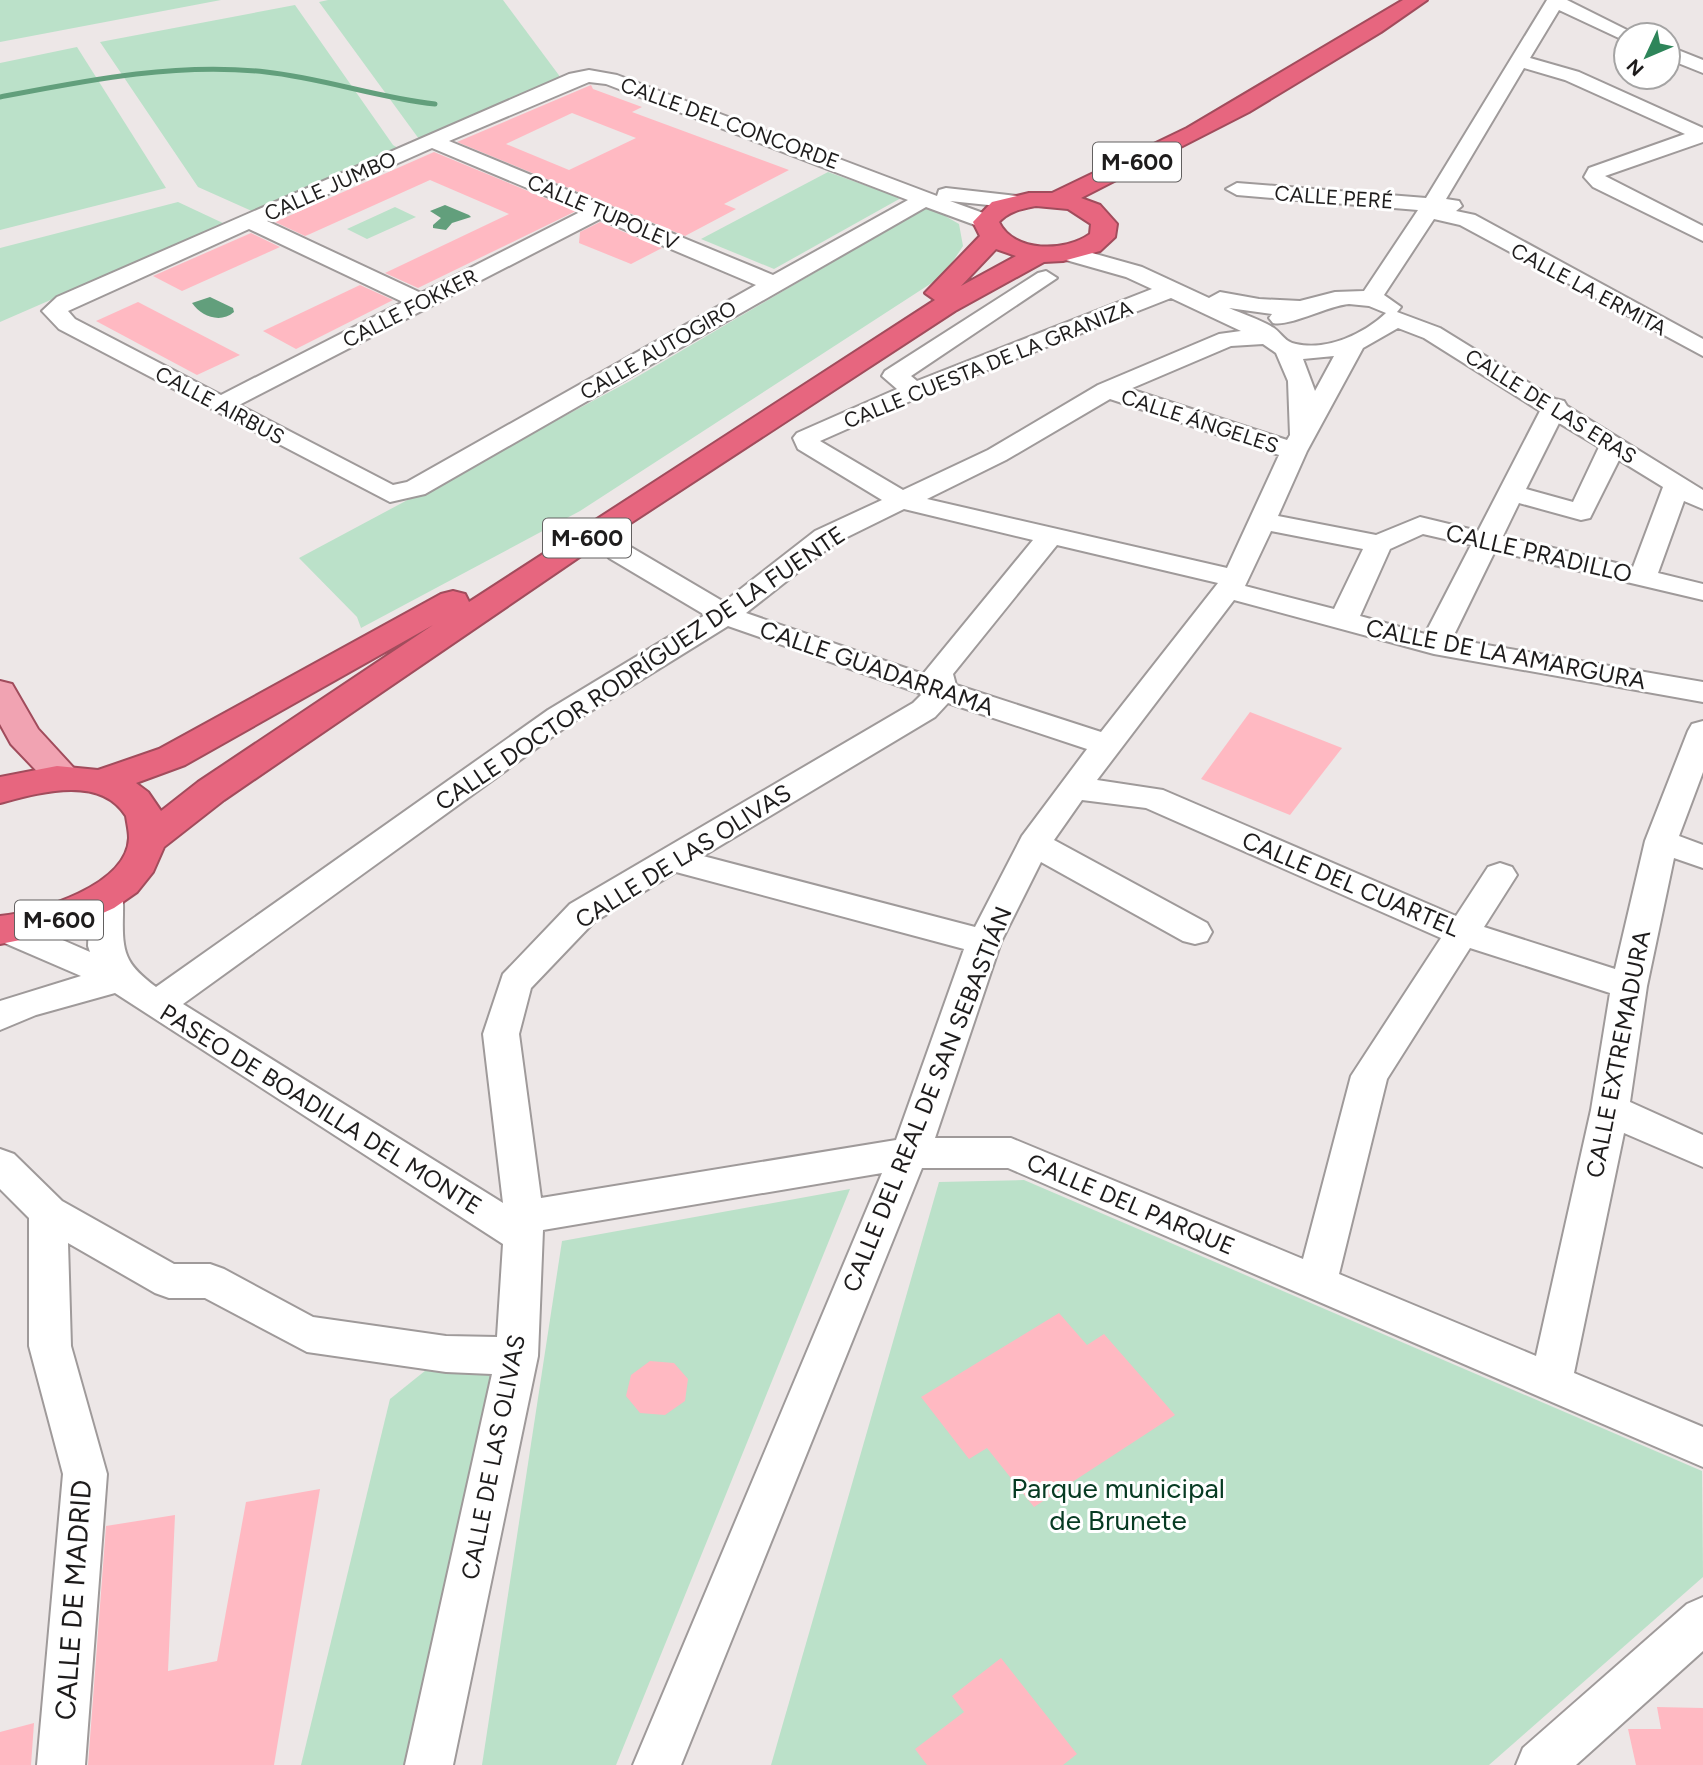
<svg xmlns="http://www.w3.org/2000/svg" width="1703" height="1765" font-family="Figtree,sans-serif">
  <style>
    .green { fill: #bbe1c9 }
    .water { fill: #629f7c }
    .lines { fill: none; stroke-linecap: round; stroke-linejoin: round }
    .stream { stroke: #629f7c; stroke-width: 5 }
    .building { fill: #ffb9c2; fill-rule: evenodd }
    .minor-casing { stroke: #9f9a9a; stroke-width: 4 }
    .major-casing { stroke: #a14c5c; stroke-width: 4 }
    .highway-casing { stroke: #a14c5c; stroke-width: 4 }
    .minor { fill: #fff; fill-rule: evenodd }
    .major { fill: #f1a3b2; fill-rule: evenodd }
    .highway { fill: #e7667f; fill-rule: evenodd }
    .labels { text-anchor: middle; dominant-baseline: central; stroke-width: 6; stroke-linejoin: round; paint-order: stroke }
    .far-street-label { font-size: 21px; fill: #1e1c1c; stroke: #fff }
    .shield { fill: #fff; stroke: #626060; stroke-width: 2 }
    .shield-label { font-size: 23px; font-weight: bold; fill: #1e1c1c }
    .street-label { font-size: 24px; fill: #1e1c1c; stroke: #fff }
    .near-park-label { font-size: 28px; fill: #073b23; stroke: #fff }
    .near-street-label { font-size: 28px; fill: #1e1c1c; stroke: #fff }
  </style>
  <rect width="100%" height="100%" fill="#ede7e7"/>
  <g class="green">
    <polygon points="0,0 221,0 0,42"/>
    <polygon points="328,0 503,0 561,78 419,139 319,2"/>
    <polygon points="295,5 393,145 398,148 254,212 198,187 100,42"/>
    <polygon points="77,47 166,188 0,230 0,63"/>
    <polygon points="828,172 901,198 774,269 701,239"/>
    <polygon points="178,202 225,224 0,322 0,248"/>
    <polygon points="928,206 959,224 963,246 944,275 580,511 361,628 357,617 299,558 630,381"/>
    <polygon points="395,207 416,217 367,239 347,229"/>
    <polygon points="1024,1180 1702,1471 1703,1577 1489,1765 771,1765 939,1182"/>
    <polygon points="850,1189 616,1765 482,1765 562,1241"/>
    <polygon points="446,1354 517,1356 429,1765 301,1765 390,1399"/>
  </g>
  <g class="water">
    <polygon points="445,205 469,215 471,217 452,223 446,230 433,228 433,225 441,218 430,211"/>
    <path d="M210,297L233,308L234,312C220,324 201,316 192,303Z"/>
  </g>
  <g class="lines">
    <path class="stream" d="M0,97C88,80 177,62 266,72C323,78 378,98 435,104"/>
  </g>
  <g class="building">
    <path d="M591,85L593,89L642,107L632,112L789,170L724,204L736,209L685,236L457,142ZM572,113L636,138L569,170L506,144Z"/>
    <polygon points="434,152 576,211 418,288 385,273 509,214 430,180 310,234 305,236 275,222"/>
    <polygon points="600,222 662,248 631,264 579,243 580,232"/>
    <polygon points="251,233 280,247 182,291 153,276"/>
    <polygon points="360,285 393,300 296,349 263,331"/>
    <polygon points="138,302 240,355 197,375 96,321"/>
    <polygon points="1250,712 1342,748 1290,815 1201,779"/>
    <polygon points="1059,1313 1087,1345 1104,1334 1175,1415 1034,1507 987,1448 969,1459 921,1397"/>
    <polygon points="650,1361 674,1363 688,1379 685,1401 665,1415 640,1413 626,1396 631,1375"/>
    <polygon points="320,1489 274,1765 88,1765 106,1526 175,1515 168,1671 217,1661 246,1502"/>
    <polygon points="1001,1658 1077,1754 1063,1765 927,1765 915,1749 964,1712 952,1696"/>
    <polygon points="1657,1707 1703,1708 1703,1765 1636,1765 1628,1729 1661,1729"/>
    <polygon points="34,1723 31,1765 0,1765 0,1732"/>
  </g>
  <g class="lines">
    <defs>
      <g id="minor">
        <path d="M1547,0H1567L1637,35H1626V40L1621,39L1559,10L1530,58L1579,72L1703,128V142L1605,176L1703,226V241L1593,187L1584,177L1589,168L1685,134L1565,80L1524,68L1446,199L1459,201L1462,206L1456,211L1475,215L1703,339V356L1460,225L1434,219L1384,295L1401,307L1397,312L1440,328L1555,399L1564,401L1567,406L1703,490V509L1684,501L1658,573L1703,584V600L1495,551L1452,639L1703,682V702L1434,654L1234,600L1097,780L1163,790L1456,916L1488,867L1500,863L1512,867L1517,875L1484,927L1615,969L1645,841L1688,731L1692,724L1703,721V772L1679,836L1703,845V868L1674,858L1647,986L1630,1102L1703,1135V1167L1624,1133L1574,1373L1703,1427V1467L1008,1168H922L681,1765H633L882,1173L543,1230L538,1356L453,1765H405L492,1374L446,1372L307,1352L205,1298H169L155,1293L68,1243L71,1346L107,1474L85,1765H37L63,1474L29,1346V1218L0,1189V1149L14,1154L62,1201L174,1264H210L224,1269L313,1317L446,1336L497,1337L503,1244L115,993L36,1015L0,1030V1001L81,976L0,941V920L7,918L19,921L90,952L88,946L90,896L95,888L107,884L119,888C124,897 123,904 123,915C122,953 125,964 156,987L548,710L705,615L609,558L605,552L609,546H629L724,602L815,531L882,500L798,449L793,438L797,433L897,389L882,376L885,371L1038,273L1046,271L1057,278L911,376L917,381L1152,289L1126,277L1059,258L1056,253L1059,248L1067,246L1142,267L1209,298L1220,292L1259,299L1300,301L1335,292L1364,291L1418,210L1237,195L1226,189L1237,183L1426,198ZM1171,298L1241,331L1219,334L1098,385L988,450L903,490L820,441L924,395ZM1349,304L1369,306L1386,313C1364,334 1327,351 1296,344C1285,342 1282,334 1274,328C1261,320 1243,314 1229,308L1272,314L1269,318L1273,323C1289,327 1327,306 1349,304ZM1398,328L1424,338L1540,411L1478,531L1420,517L1376,535L1278,516L1307,451L1363,348ZM1263,344L1276,353L1288,381L1290,435L1287,440L1130,389L1231,346ZM1334,356L1315,391L1303,359ZM1110,399L1279,455L1227,568L927,499L1006,460ZM1559,423L1599,447L1573,502L1526,489ZM1619,460L1663,487L1633,567L1503,536L1519,503L1581,520L1590,518ZM904,509L1033,540L923,674L746,613L835,543ZM1271,531L1363,549L1334,609L1245,586ZM1423,534L1471,545L1425,634L1360,616L1390,549ZM1057,545L1218,583L1101,732L956,685L953,674ZM728,626L922,694L913,703L570,904L503,974L483,1034L503,1203L183,1004L570,724ZM948,703L1087,749L1022,836L975,927L703,856L935,717ZM1082,800L1146,808L1441,938L1351,1076L1303,1259L1011,1138H935L1001,942L1041,862L1183,941L1195,944L1207,941L1212,932L1207,923L1054,840ZM676,872L964,949L896,1140L541,1198L519,1034L531,988L594,922ZM1470,948L1610,993L1591,1110L1536,1356L1339,1274L1387,1079Z"/>
        <polygon points="1668,46 1703,60 1703,73 1668,59"/>
        <path d="M589,70L617,75L937,196L939,190L946,188L1017,196L1028,202L1017,208L950,201L994,217L997,222L986,229L926,207L425,494L390,502L59,329L42,311L57,297L569,74ZM589,82L606,84L908,200L773,275L449,141ZM432,148L582,211L421,293L267,221ZM600,219L756,285L407,482L393,485L239,405ZM249,229L403,302L221,395L75,319L68,311Z"/>
        <polygon points="1703,1597 1703,1651 1576,1765 1516,1765 1523,1748 1687,1604"/>
      </g>
      <polygon id="major" points="0,681 12,684 38,729 82,777 77,786 64,789 51,786 11,744 0,724"/>
      <path id="highway" d="M1403,0H1427L1381,32L1249,112L1081,198L1100,205L1117,224L1115,237L1100,251L1063,261L1044,262L955,311L597,545L224,800L164,847L153,872L137,892L114,908L61,932L0,944V916C39,912 127,886 129,838C129,831 127,823 126,816C100,774 38,793 0,803V777L57,766L98,770L159,749L441,594L453,591L465,594L469,602L935,300L925,293L980,236L973,222L992,202L1029,193H1052L1187,128ZM1036,206L1068,209L1091,224L1090,234C1065,252 1014,253 999,222C1009,211 1021,209 1036,206ZM996,249L1016,256L961,286ZM433,625L198,782L161,811L148,792L136,783L185,765Z"/>
    </defs>
    <use href="#minor" class="minor-casing"/>
    <use href="#major" class="major-casing"/>
    <use href="#highway" class="highway-casing"/>
    <use href="#minor" class="minor"/>
    <use href="#major" class="major"/>
    <use href="#highway" class="highway"/>
  </g>
  <g class="labels">
    <g class="far-street-label">
      <text transform="translate(730 123) rotate(20)">CALLE DEL CONCORDE</text>
      <text transform="translate(330 186) rotate(-24)">CALLE JUMBO</text>
      <text transform="translate(1334 197) rotate(4)">CALLE PERÉ</text>
      <text transform="translate(603 212) rotate(23)">CALLE TUPOLEV</text>
      <text transform="translate(1589 289) rotate(28)">CALLE LA ERMITA</text>
      <text transform="translate(410 308) rotate(-27)">CALLE FOKKER</text>
      <text transform="translate(658 350) rotate(-30)">CALLE AUTOGIRO</text>
      <text transform="translate(988 364) rotate(-22)">CALLE CUESTA DE LA GRANIZA</text>
      <text transform="translate(220 405) rotate(28)">CALLE AIRBUS</text>
      <text transform="translate(1551 406) rotate(32)">CALLE DE LAS ERAS</text>
      <text transform="translate(1200 421) rotate(18)">CALLE ÁNGELES</text>
    </g>
    <g class="shield">
      <rect x="1093" y="142.5" width="88" height="39" rx="5"/>
      <rect x="543" y="518.5" width="88" height="39" rx="5"/>
      <rect x="15" y="900.5" width="88" height="39" rx="5"/>
    </g>
    <g class="shield-label">
      <text x="1137" y="162">M-600</text>
      <text x="587" y="538">M-600</text>
      <text x="59" y="920">M-600</text>
    </g>
    <g class="street-label">
      <text transform="translate(1539 553) rotate(13)">CALLE PRADILLO</text>
      <text transform="translate(1506 654) rotate(11)">CALLE DE LA AMARGURA</text>
      <text transform="translate(640 668) rotate(-34)">CALLE DOCTOR RODRÍGUEZ DE LA FUENTE</text>
      <text transform="translate(877 668) rotate(19)">CALLE GUADARRAMA</text>
      <text transform="translate(683 856) rotate(-32)">CALLE DE LAS OLIVAS</text>
      <text transform="translate(1351 884) rotate(23)">CALLE DEL CUARTEL</text>
      <text transform="translate(1618 1054) rotate(-79)">CALLE EXTREMADURA</text>
      <text transform="translate(927 1099) rotate(-68)">CALLE DEL REAL DE SAN SEBASTIÁN</text>
      <text transform="translate(321 1109) rotate(32)">PASEO DE BOADILLA DEL MONTE</text>
      <text transform="translate(1131 1204) rotate(23)">CALLE DEL PARQUE</text>
      <text transform="translate(493 1457) rotate(-79)">CALLE DE LAS OLIVAS</text>
    </g>
    <g class="near-park-label">
      <text x="1118" y="1488">Parque municipal<tspan x="1118" dy="32">de Brunete</tspan></text>
    </g>
    <g class="near-street-label">
      <text transform="translate(73 1600) rotate(-86)">CALLE DE MADRID</text>
    </g>
  </g>
  <g transform="translate(1647 56) rotate(226)"><circle r="33" fill="#ffffff" stroke="#a5a4a4" stroke-width="2"/>
  <path d="M0-5L12 26L0 18L-12 26Z" fill="#2e855a"/>
  <text y="-10" font-size="19" font-weight="bold" text-anchor="middle" fill="#1e1c1c">N</text>
  </g>
</svg>
